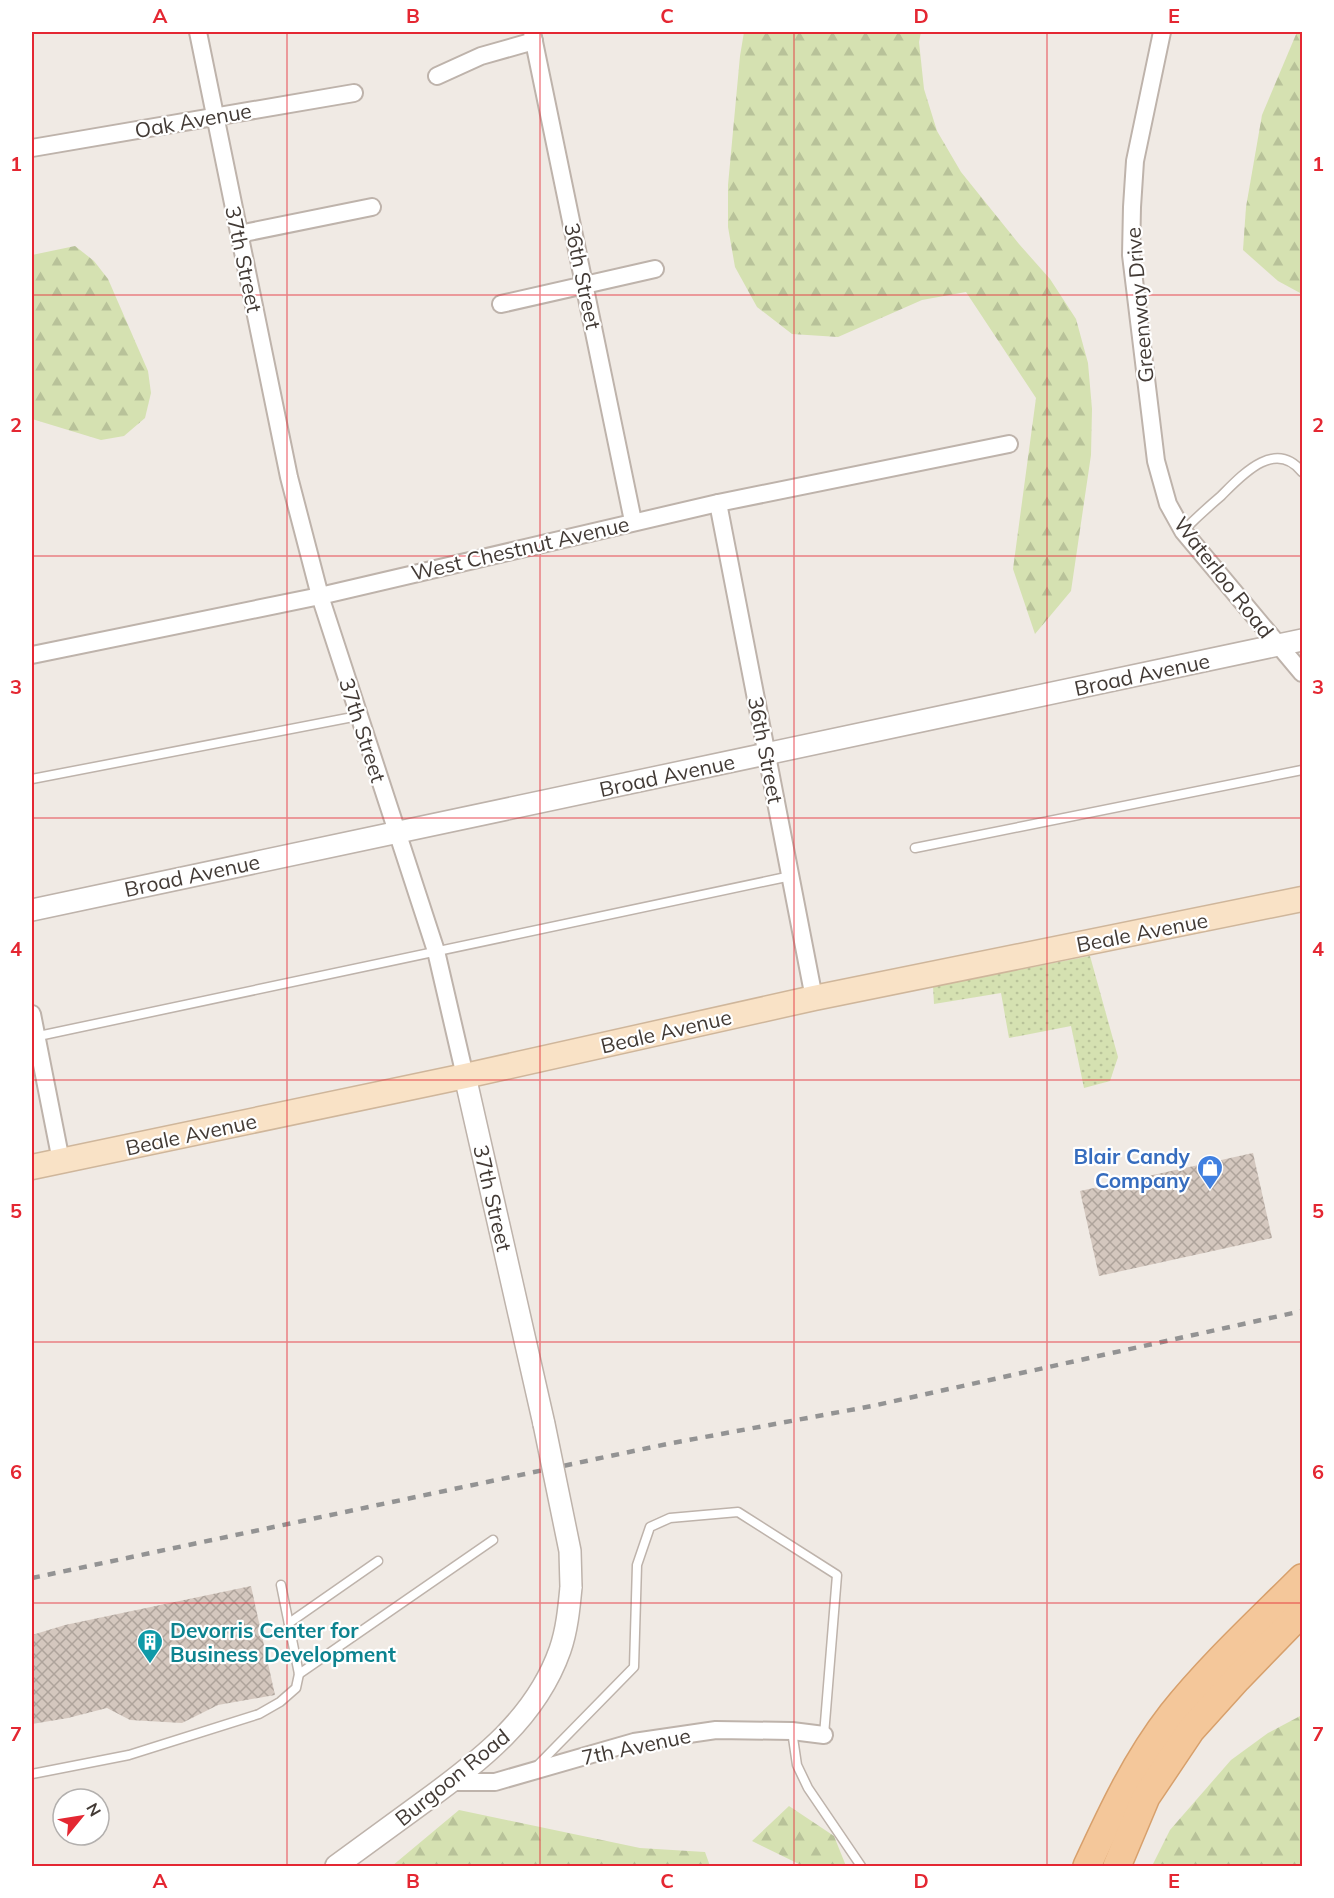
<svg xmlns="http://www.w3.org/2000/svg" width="1334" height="1898" font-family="Mulish,sans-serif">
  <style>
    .grass { fill: url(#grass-dots) }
    .forest { fill: url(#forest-firs) }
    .building { fill: url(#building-cross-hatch) }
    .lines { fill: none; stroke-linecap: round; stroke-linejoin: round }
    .service-casing { stroke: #beb3ab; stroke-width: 11 }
    .minor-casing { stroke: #beb3ab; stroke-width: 20 }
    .tertiary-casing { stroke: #beb3ab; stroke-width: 24 }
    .secondary-casing { stroke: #cfb69b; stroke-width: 27 }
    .primary-casing { stroke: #d7a06c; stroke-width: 30 }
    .service { stroke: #fff; stroke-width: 8 }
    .minor { stroke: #fff; stroke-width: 16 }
    .tertiary { stroke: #fff; stroke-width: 21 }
    .secondary { stroke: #f9e2c6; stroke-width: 24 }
    .primary { stroke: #f4c79a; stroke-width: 27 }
    .rail { stroke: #939393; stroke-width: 4.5; stroke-dasharray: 8 8; stroke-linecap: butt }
    .tertiary-bridge-casing { stroke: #beb3ab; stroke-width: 24; stroke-linecap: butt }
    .tertiary-bridge { stroke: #fff; stroke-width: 21 }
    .grid { fill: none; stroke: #e42732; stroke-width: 1.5; stroke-opacity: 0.55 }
    .labels { text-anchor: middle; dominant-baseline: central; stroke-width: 4.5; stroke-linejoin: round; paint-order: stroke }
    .street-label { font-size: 21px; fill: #423a35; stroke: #fff }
    .shop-label { font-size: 21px; font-weight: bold; fill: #366cbe; stroke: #fff; text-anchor: end }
    .culture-label { font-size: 21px; font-weight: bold; fill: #0d838f; stroke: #fff; text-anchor: start }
    .neatline { fill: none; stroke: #e42732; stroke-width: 2 }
    .grid-label { font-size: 20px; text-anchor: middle; font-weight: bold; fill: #e42732 }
  </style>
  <defs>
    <pattern id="grass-dots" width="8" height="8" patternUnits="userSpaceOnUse" patternTransform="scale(1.5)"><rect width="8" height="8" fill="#d5e1b1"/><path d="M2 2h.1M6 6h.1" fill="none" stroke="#b8c299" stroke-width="1.8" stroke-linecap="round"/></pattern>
    <pattern id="forest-firs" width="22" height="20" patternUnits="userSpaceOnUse" patternTransform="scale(1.5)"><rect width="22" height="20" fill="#d5e1b1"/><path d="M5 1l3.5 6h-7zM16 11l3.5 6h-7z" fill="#b8c299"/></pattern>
    <pattern id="building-cross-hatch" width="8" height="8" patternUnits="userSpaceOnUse" patternTransform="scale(1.5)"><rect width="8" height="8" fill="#d4c7be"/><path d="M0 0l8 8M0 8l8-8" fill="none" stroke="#aea39b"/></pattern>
  </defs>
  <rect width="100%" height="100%" fill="#f0eae4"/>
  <polygon class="grass" points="1090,956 1118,1057 1110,1081 1084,1088 1071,1026 1009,1038 1001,993 934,1004 933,986"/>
  <g class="forest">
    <polygon points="744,32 921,32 919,42 924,89 937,131 961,172 1019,244 1050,279 1076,319 1088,363 1092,409 1091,455 1071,591 1035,634 1013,569 1036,398 966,292 922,300 838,337 792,334 757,307 735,267 728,227 728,185 740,56"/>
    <polygon points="1297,32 1302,32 1302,294 1278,281 1243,250 1246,207 1262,115"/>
    <polygon points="75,246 94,261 108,279 148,371 151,393 145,418 124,436 101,440 32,419 32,255"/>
    <polygon points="1302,1715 1302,1866 1152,1866 1170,1830 1231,1760 1268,1733"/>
    <polygon points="789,1806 834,1836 846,1866 803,1866 752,1841"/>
    <polygon points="459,1810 640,1848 705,1852 710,1866 392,1866"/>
  </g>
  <g class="building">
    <polygon points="1253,1153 1272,1238 1099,1276 1080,1191"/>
    <polygon points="251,1586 275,1695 218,1705 182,1723 130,1720 107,1708 68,1718 32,1724 32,1635 65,1625"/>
  </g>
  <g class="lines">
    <defs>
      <g id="service">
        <path d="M1183,531C1195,519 1208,507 1221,496C1241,476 1275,438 1302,472"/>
        <polyline points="32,779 358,716"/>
        <polyline points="915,848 1302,770"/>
        <polyline points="34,1037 791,876"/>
        <polyline points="289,1623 378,1561"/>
        <polyline points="299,1674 493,1540"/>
        <polyline points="792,1731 797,1765 808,1788 861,1866"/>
        <polyline points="537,1766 634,1667 637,1565 650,1527 670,1518 738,1512 837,1575 824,1735"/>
        <polyline points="32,1774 129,1755 259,1714 280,1702 296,1688 299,1674 281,1585"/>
      </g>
      <g id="minor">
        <polyline points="198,32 289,477 320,596 436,951 465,1076"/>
        <polyline points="532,32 633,521"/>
        <polyline points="1162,32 1135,161 1132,207 1131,255 1156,461 1168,504 1183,531 1302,673"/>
        <polyline points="437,76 481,56 534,41"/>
        <polyline points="32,148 354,93"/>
        <polyline points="239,234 372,207"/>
        <polyline points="501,304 655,269"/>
        <polyline points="718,503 814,998"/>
        <polyline points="32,655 320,596 718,503 1009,444"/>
        <polyline points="32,1014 61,1161"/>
        <polyline points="451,1782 495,1782 634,1742 716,1730 792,1731 824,1735"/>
      </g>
      <g id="tertiary">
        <polyline points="32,910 1302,640"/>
        <polyline points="465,1076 544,1424"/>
        <path d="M336,1866C365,1845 395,1823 425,1801C481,1760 536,1718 560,1650C567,1630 569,1608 571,1587"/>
      </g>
      <polyline id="secondary" points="32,1167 465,1076 814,998 1302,899"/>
      <g id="primary">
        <path d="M1087,1866C1111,1814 1136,1760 1172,1714C1211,1665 1258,1622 1302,1578"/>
        <polyline points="1117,1866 1146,1797 1191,1730 1237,1679 1302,1612"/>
      </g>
    </defs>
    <use href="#service" class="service-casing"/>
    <use href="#minor" class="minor-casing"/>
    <use href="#tertiary" class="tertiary-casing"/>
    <use href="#secondary" class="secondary-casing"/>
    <use href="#primary" class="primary-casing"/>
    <use href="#service" class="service"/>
    <use href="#minor" class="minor"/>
    <use href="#tertiary" class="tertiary"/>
    <use href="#secondary" class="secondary"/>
    <use href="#primary" class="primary"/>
    <polyline class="rail" points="32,1578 667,1444 872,1406 1302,1311"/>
    <defs>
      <polyline id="tertiary-bridge" points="544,1424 570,1551 571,1587"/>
    </defs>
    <use href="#tertiary-bridge" class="tertiary-bridge-casing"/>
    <use href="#tertiary-bridge" class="tertiary-bridge"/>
  </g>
  <path class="grid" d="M287,32V1866M540,32V1866M794,32V1866M1047,32V1866M32,295H1302M32,556H1302M32,818H1302M32,1080H1302M32,1342H1302M32,1603H1302"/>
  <defs>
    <symbol id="shop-pin" viewBox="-11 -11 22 30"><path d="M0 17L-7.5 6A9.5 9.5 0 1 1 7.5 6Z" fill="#3f7fe0" stroke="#fff"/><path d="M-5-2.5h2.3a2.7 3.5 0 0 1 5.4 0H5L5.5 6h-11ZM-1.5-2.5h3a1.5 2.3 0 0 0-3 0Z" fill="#fff"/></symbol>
    <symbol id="building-pin" viewBox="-11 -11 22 30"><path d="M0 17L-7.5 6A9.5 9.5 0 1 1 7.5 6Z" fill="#0f9aa8" stroke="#fff"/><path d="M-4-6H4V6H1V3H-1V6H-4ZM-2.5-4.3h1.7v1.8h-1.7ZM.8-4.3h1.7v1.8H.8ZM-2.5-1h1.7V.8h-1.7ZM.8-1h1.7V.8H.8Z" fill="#fff"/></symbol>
  </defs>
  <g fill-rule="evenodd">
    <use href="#shop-pin" x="1195" y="1153" width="30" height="40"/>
    <use href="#building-pin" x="135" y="1627" width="30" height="40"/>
  </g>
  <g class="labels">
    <g class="street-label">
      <text transform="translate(193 120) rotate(-10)">Oak Avenue</text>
      <text transform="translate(244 259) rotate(78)">37th Street</text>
      <text transform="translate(583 276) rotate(78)">36th Street</text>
      <text transform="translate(1139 305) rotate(-95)">Greenway Drive</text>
      <text transform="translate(520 548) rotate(-13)">West Chestnut Avenue</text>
      <text transform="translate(1224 577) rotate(52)">Waterloo Road</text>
      <text transform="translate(1142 674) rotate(-12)">Broad Avenue</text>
      <text transform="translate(363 730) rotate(72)">37th Street</text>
      <text transform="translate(766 750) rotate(79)">36th Street</text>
      <text transform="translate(667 775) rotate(-12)">Broad Avenue</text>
      <text transform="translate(192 875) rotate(-12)">Broad Avenue</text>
      <text transform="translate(1142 932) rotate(-11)">Beale Avenue</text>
      <text transform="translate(666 1031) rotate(-13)">Beale Avenue</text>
      <text transform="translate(191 1134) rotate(-12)">Beale Avenue</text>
      <text transform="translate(493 1198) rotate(77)">37th Street</text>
      <text transform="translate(636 1746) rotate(-12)">7th Avenue</text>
      <text transform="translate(452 1777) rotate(-39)">Burgoon Road</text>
    </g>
    <g class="shop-label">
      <text x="1190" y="1156">Blair Candy<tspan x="1190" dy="24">Company</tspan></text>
    </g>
    <g class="culture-label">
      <text x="170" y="1630">Devorris Center for<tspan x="170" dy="24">Business Development</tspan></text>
    </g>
  </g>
  <rect width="1334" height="1898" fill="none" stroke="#ffffff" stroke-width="66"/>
  <g transform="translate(81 1817) rotate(60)"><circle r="28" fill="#ffffff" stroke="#b3b0ae" stroke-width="1.5"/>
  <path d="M0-4.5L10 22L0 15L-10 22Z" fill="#e42732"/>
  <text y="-9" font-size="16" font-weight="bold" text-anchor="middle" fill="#423a35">N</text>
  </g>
  <rect x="33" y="33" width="1268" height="1832" class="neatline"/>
  <g class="grid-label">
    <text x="160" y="23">A</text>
    <text x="413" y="23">B</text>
    <text x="667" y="23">C</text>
    <text x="921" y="23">D</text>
    <text x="1174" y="23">E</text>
    <text x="16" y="171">1</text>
    <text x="1318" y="171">1</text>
    <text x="16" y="432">2</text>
    <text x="1318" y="432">2</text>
    <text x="16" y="694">3</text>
    <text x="1318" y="694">3</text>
    <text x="16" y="956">4</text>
    <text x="1318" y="956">4</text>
    <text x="16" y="1218">5</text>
    <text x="1318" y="1218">5</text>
    <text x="16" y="1479">6</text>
    <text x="1318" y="1479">6</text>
    <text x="16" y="1741">7</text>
    <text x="1318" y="1741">7</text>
    <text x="160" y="1888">A</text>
    <text x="413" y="1888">B</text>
    <text x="667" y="1888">C</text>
    <text x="921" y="1888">D</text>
    <text x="1174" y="1888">E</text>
  </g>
</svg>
